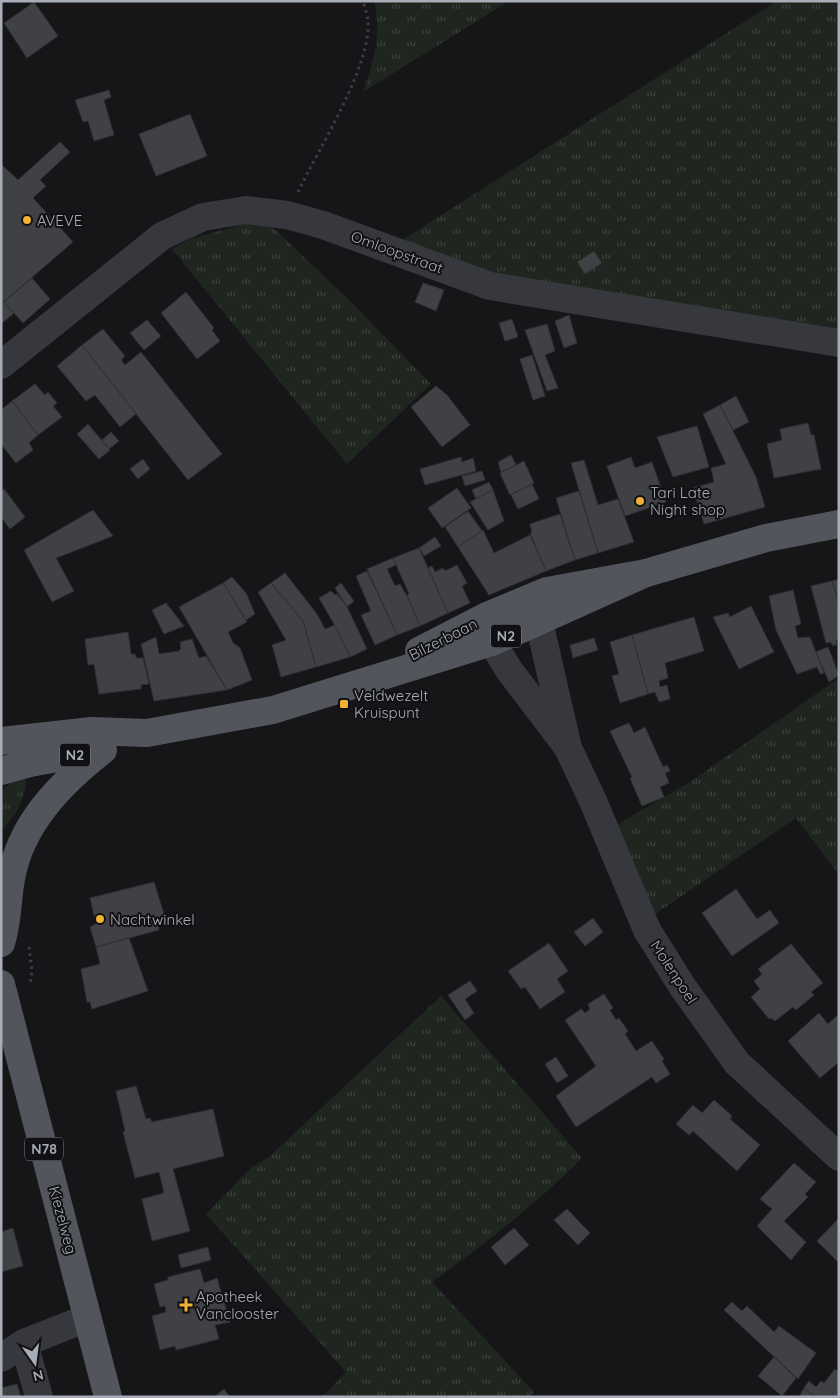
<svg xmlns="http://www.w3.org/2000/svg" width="840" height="1398" font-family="Quicksand,sans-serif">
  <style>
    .grass { fill: url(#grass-tufts) }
    .building { fill: #404145; stroke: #303034 }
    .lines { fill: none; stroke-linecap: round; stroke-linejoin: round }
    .path { stroke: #3d3f44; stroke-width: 3; stroke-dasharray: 2.5 4; stroke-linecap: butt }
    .street { stroke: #37383d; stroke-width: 28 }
    .primary { stroke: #53555c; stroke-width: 28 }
    .poi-dot { fill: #f2b134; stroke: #111113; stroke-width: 2 }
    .labels { text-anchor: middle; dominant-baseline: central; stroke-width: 4; stroke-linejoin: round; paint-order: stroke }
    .shield { fill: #111113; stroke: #7b7e86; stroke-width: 1 }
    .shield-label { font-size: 14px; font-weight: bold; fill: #a8adb8 }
    .poi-label { font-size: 15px; fill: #a8adb8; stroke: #111113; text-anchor: start }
    .street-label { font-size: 15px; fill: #a8adb8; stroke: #111113 }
  </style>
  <defs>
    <pattern id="grass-tufts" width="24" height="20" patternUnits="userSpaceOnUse" patternTransform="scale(1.25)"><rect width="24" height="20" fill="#1e261f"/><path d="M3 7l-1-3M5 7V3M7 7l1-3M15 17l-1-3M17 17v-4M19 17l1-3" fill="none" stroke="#3c433d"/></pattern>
  </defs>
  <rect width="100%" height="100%" fill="#161618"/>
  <g class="grass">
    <path d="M374,1H509L363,92C374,60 382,35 374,1Z"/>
    <polygon points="777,1 839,1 839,335 512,282 396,244"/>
    <polygon points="264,219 351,302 431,384 347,464 172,249 193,238"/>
    <polygon points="839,678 839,875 796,818 651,917 611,828 690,782"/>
    <path d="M25,775C30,792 14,819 1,831V791L14,780Z"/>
    <path d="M441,996L582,1158C536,1205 485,1243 432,1282L534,1392L529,1397H322L346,1372L206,1214L252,1167L270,1156Z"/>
  </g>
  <g class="building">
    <polygon points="34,2 58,36 27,58 4,23"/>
    <polygon points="109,90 111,97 104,100 114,135 94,141 88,121 83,122 75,100"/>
    <polygon points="190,114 207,156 156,176 139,134"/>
    <polygon points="60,142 70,152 40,180 46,186 33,198 73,242 1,304 1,164 18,180"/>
    <polygon points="594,251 602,263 585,274 577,262"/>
    <polygon points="32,278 50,299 23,323 4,302"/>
    <polygon points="423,283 444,290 436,311 415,302"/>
    <polygon points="186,292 214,328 212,330 220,341 197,359 161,313"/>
    <polygon points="4,302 14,313 1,324 1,304"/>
    <polygon points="569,315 577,343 564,348 555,321"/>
    <polygon points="512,319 518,337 505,341 499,323"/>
    <polygon points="147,320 161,336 144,350 130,333"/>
    <polygon points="547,324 555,351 545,355 558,388 547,391 525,330"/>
    <polygon points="103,329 125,356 121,360 125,365 141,352 222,454 188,480 82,345"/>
    <polygon points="82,345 136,414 120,427 95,395 86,401 57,366"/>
    <polygon points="532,355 545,396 533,400 520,359"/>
    <polygon points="35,384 45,395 48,392 57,403 53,406 62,417 38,435 12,401"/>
    <polygon points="436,386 447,395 470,425 442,447 411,407"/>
    <polygon points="736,396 749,422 733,430 720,405"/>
    <polygon points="12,401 38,435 29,443 33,450 16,463 1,444 1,410"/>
    <polygon points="720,405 756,477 765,507 704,524 693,488 714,482 711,468 726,464 703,414"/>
    <polygon points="808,423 811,435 814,435 821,469 774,478 767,444 782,440 780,429"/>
    <polygon points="88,424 110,450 99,459 77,434"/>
    <polygon points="697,426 709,467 673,477 657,437"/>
    <polygon points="111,432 119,441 109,449 102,440"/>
    <polygon points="511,455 516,465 501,472 498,462"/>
    <polygon points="461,457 462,462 473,458 476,471 425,485 420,469"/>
    <polygon points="631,457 635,468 652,462 666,502 625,516 607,466"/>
    <polygon points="143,459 150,469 138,479 130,469"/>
    <polygon points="584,460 598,505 618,499 634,542 598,553 571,463"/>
    <polygon points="524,461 534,483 510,495 500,473"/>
    <polygon points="482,471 485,480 465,486 462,476"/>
    <polygon points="489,482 493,490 476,499 472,490"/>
    <polygon points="532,484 539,499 518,509 511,495"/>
    <polygon points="457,488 471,508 442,528 428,508"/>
    <polygon points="4,489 25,517 10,529 1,517 1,491"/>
    <polygon points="493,490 504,521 488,530 470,502"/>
    <polygon points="579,491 598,553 575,560 556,498"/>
    <polygon points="93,510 113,536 56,558 74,591 52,602 24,550"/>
    <polygon points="468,511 482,531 458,547 445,527"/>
    <polygon points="560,514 575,560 546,571 530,533 532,533 530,524"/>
    <polygon points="483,530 494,553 530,535 546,571 489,595 458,547"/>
    <polygon points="435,537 441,546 424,556 419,548"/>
    <polygon points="419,548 448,613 420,626 407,596 409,594 393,558"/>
    <polygon points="393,558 396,565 387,569 395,586 400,584 407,596 420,626 397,635 367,569"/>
    <polygon points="457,565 467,583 462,586 470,603 448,613 428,568 432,566 435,572 443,568 445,571"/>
    <polygon points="367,571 397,635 375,645 361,615 371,611 356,576"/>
    <polygon points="285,573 317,614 325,629 335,625 350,657 316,667 303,621 271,583"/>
    <polygon points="232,577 246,593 255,614 246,620 223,583"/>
    <polygon points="839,579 839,604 832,581"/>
    <polygon points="832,581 839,604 839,639 836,640 837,644 833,646 831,642 826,643 811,586"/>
    <polygon points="223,583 247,622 228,632 233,643 240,648 252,680 227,690 179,607"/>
    <polygon points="271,583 303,621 316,667 281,677 272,645 286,640 258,592"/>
    <polygon points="341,583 354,601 347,607 335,588"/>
    <polygon points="793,590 801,624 795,626 798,638 810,637 824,673 820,674 817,667 797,674 776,630 769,596"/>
    <polygon points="331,591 335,595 337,594 347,607 367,649 350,657 334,624 319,598"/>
    <polygon points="166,603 184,626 164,634 152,610"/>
    <polygon points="751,606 774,652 739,669 713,617 728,613 730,617"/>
    <polygon points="694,617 704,651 665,663 668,678 659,681 660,687 667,685 670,699 659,702 655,692 648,694 632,635"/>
    <polygon points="128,632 131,654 135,654 136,658 143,658 149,684 141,685 141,689 99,694 94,664 88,665 85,639"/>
    <polygon points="632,635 648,694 620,703 612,676 619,674 610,642"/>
    <polygon points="156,637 159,654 179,651 181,649 180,642 192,639 199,658 206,656 227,690 154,701 141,644"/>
    <polygon points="594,638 598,650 573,658 570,645"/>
    <polygon points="828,647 839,675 829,682 816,652"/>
    <polygon points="629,723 634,733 645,727 663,767 667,765 670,771 665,773 669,783 660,787 664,797 642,806 630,778 632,777 610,731"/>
    <polygon points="154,882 165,917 157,920 159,930 96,947 90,927 96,924 90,898"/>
    <polygon points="736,889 757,919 770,910 779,923 732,956 702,913"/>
    <polygon points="593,918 603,932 585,946 574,932"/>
    <polygon points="129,938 148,991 92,1009 90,1002 87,1002 81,969 100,964 96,947"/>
    <polygon points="549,943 568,971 557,979 565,992 540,1009 525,987 521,989 508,971"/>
    <polygon points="791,944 823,983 811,992 814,995 796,1010 793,1007 775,1021 771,1018 769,1019 751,997 760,989 754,981 762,974 758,969"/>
    <polygon points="470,981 477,991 465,999 474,1013 465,1020 448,995"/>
    <polygon points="604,994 613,1008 610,1010 616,1020 619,1018 628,1031 625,1034 636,1051 652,1041 664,1059 662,1061 670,1074 656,1083 652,1077 576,1127 556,1096 596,1066 565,1020 581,1009 585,1013 590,1009 588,1004"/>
    <polygon points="819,1013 828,1024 839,1014 839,1062 820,1078 788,1041"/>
    <polygon points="556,1057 568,1076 557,1083 545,1064"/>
    <polygon points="136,1086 146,1119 150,1118 152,1122 213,1109 224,1156 173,1169 190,1231 152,1241 142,1199 164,1193 159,1172 135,1178 123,1132 125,1131 116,1091"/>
    <polygon points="714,1100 732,1116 730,1119 760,1145 737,1171 693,1131 689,1135 676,1124 693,1105 702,1113"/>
    <polygon points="794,1163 816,1182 805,1194 808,1197 784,1221 806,1242 791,1260 757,1226 772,1209 760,1199"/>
    <polygon points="567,1209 590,1233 578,1245 554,1220"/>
    <polygon points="839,1218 839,1263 817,1241"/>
    <polygon points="13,1228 23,1266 1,1272 1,1232"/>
    <polygon points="514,1228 529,1245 505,1265 491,1247"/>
    <polygon points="208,1247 211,1260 181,1268 178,1255"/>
    <polygon points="200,1269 204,1283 217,1278 230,1322 215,1325 219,1339 176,1350 175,1346 160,1350 152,1316 166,1312 165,1306 160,1307 154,1284 168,1280 168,1277"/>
    <polygon points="732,1302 742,1311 747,1306 774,1332 779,1326 816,1353 798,1379 724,1310"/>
    <polygon points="774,1357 796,1378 782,1396 758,1376"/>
    <polygon points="835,1369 839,1372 839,1397 815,1397 804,1388 809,1381 816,1387 821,1381 824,1383"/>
    <polygon points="17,1384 21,1397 1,1397 1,1388"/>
    <polygon points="804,1388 815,1397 799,1397"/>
    <polygon points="224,1389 230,1397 214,1397"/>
  </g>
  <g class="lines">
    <g class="path">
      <path d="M298,192C318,150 372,65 368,20C367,14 365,7 363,1"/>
      <polyline points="29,947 32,971 30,986"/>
    </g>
    <g class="street">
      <polyline points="1,365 162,236 203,217 246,210 287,215 323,225 490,286 839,343"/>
      <polyline points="528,601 539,622 568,748 593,801 647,930 682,986 737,1063 839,1157"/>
      <polyline points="488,620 492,642 509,670 566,745"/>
      <polyline points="24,1343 39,1397"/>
      <polyline points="1,1358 24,1343 87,1318"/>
    </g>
    <g class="primary">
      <polyline points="419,651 487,616 547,591 646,573 766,538 839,524"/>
      <polyline points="1,741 92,731 147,733 273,710 492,642 646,573"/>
      <polyline points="1,771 30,763 101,750"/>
      <path d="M1,943C8,922 7,900 11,879C20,824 61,783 103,750"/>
      <polyline points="1,984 108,1397"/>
    </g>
  </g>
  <g class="poi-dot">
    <circle cx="27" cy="220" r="5"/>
    <circle cx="640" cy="501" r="5"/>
    <rect x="339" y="699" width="10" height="10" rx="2.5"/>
    <circle cx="100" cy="919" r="5"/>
    <path d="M183.5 1297.5h5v5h5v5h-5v5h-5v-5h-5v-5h5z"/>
  </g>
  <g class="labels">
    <g class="shield">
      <rect x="491" y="624.5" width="30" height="23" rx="4"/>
      <rect x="60" y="743.5" width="30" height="23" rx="4"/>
      <rect x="25" y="1137.5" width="38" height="23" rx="4"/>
    </g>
    <g class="shield-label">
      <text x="506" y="636">N2</text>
      <text x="75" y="755">N2</text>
      <text x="44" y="1149">N78</text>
    </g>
    <g class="poi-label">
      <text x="37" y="220">AVEVE</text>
      <text x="650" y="492">Tari Late<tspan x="650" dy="17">Night shop</tspan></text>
      <text x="354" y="695">Veldwezelt<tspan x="354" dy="17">Kruispunt</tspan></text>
      <text x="110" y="919">Nachtwinkel</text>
      <text x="196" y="1296">Apotheek<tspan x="196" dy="17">Vanclooster</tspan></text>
    </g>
    <g class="street-label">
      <text transform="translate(397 252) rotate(20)">Omloopstraat</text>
      <text transform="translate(443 639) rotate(-27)">Bilzerbaan</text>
      <text transform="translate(674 972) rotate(57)">Molenpoel</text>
      <text transform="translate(63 1220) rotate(75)">Kiezelweg</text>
    </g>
  </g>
  <rect width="840" height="1398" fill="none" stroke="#a8adb8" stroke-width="5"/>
  <g transform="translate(35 1363) rotate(166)" stroke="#111113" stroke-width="4" paint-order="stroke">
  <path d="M0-4L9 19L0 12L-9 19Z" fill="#a8adb8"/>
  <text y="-8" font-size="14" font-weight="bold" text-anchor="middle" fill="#a8adb8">N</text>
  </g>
</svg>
